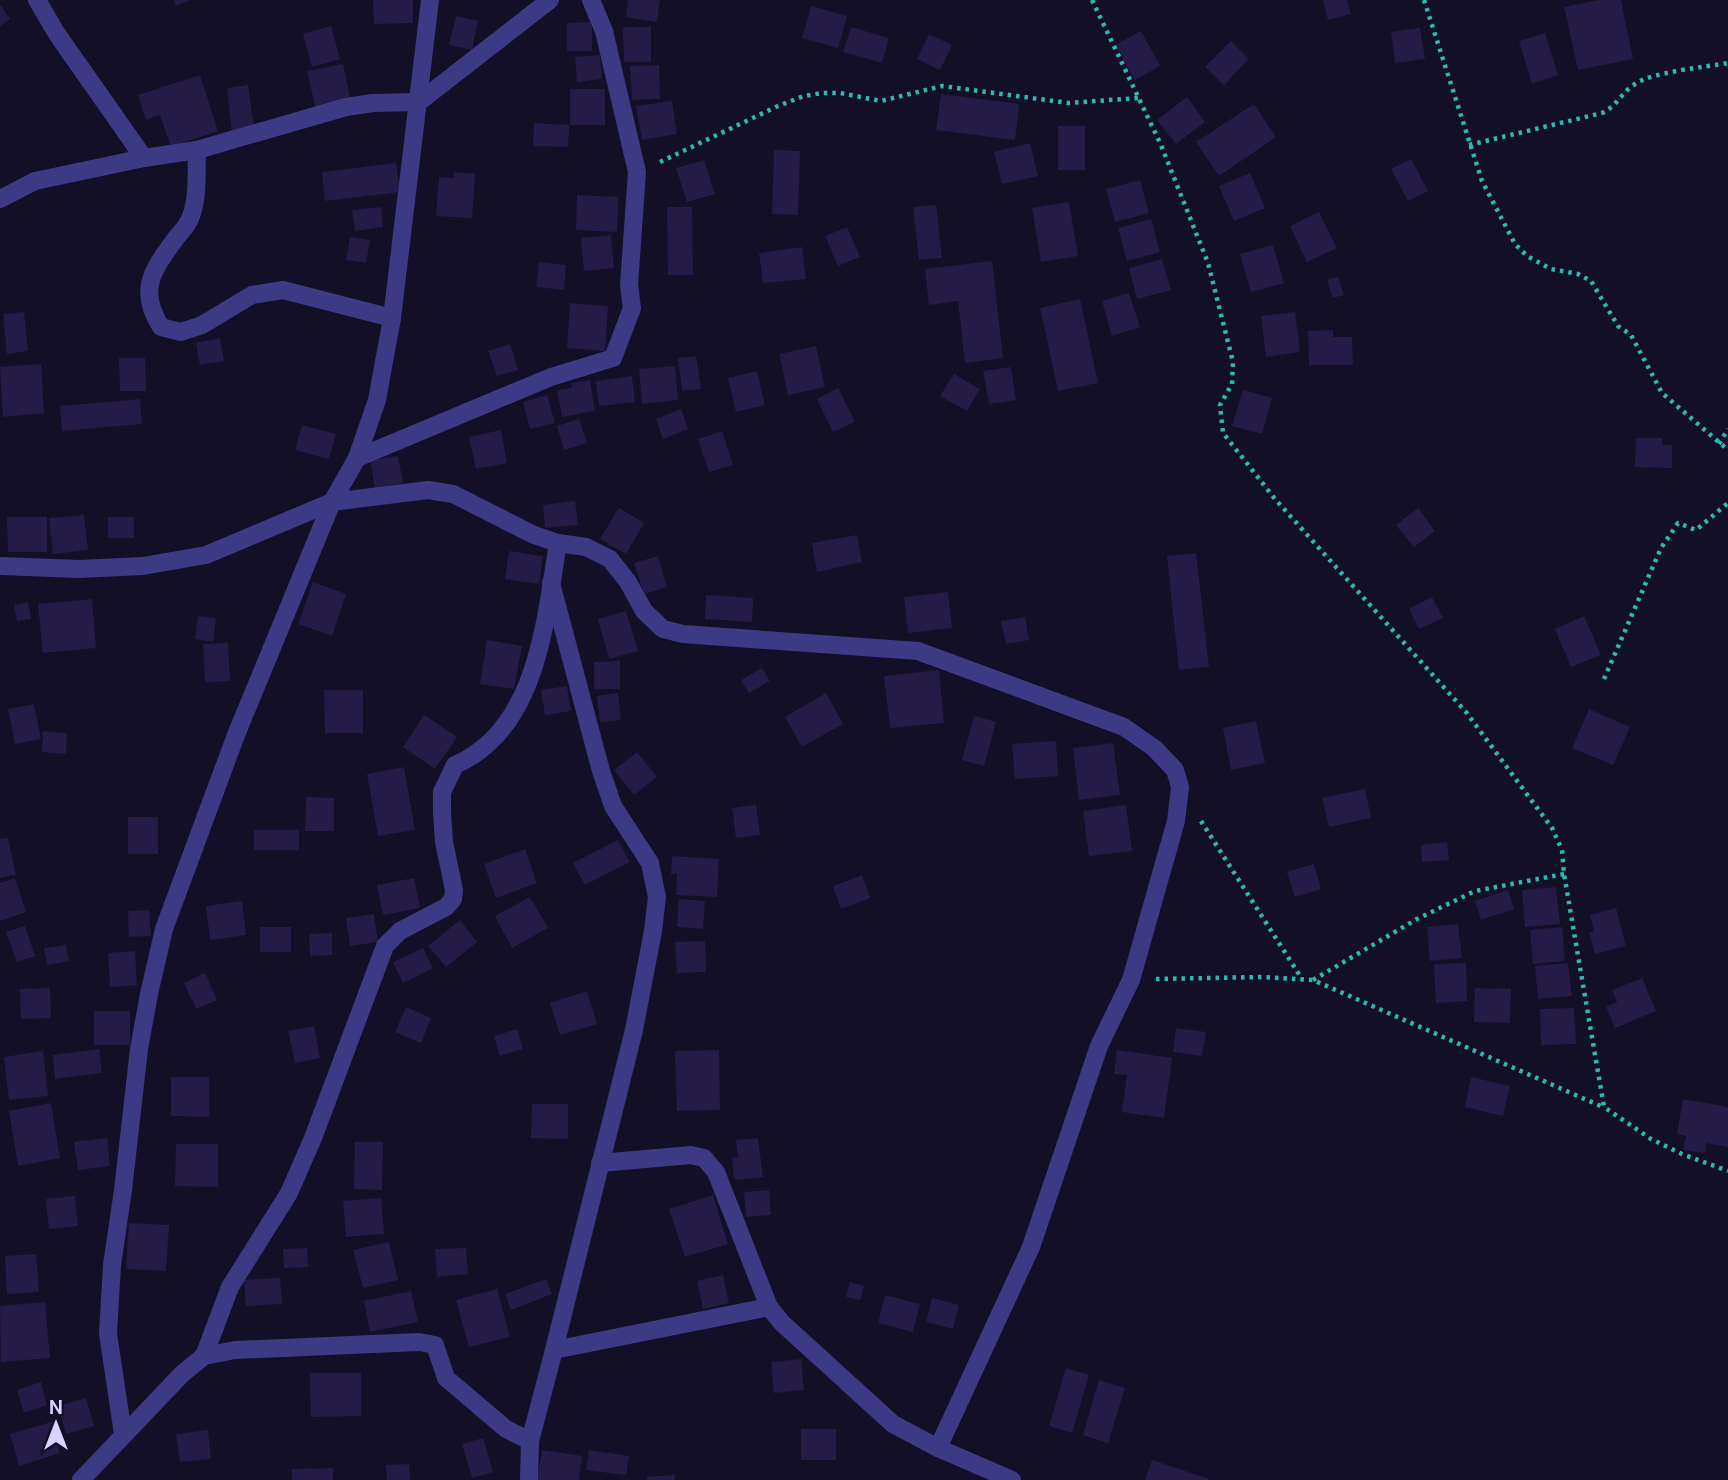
<svg xmlns="http://www.w3.org/2000/svg" width="1728" height="1480" font-family="'DM Sans',sans-serif">
  <style>
    .building { fill: #241b47 }
    .lines { fill: none; stroke-linecap: round; stroke-linejoin: round }
    .path { stroke: #2fb8b0; stroke-width: 4.5; stroke-dasharray: 3.5 5; stroke-linecap: butt }
    .street { stroke: #3d3a85; stroke-width: 18 }
  </style>
  <rect width="100%" height="100%" fill="#130f26"/>
  <g class="building">
    <polygon points="174,0 191,0 176,6"/>
    <polygon points="373,0 413,0 413,23 374,24"/>
    <polygon points="628,0 660,0 657,22 626,17"/>
    <polygon points="1323,0 1347,0 1351,14 1328,20"/>
    <polygon points="1599,0 1621,0 1633,59 1578,70 1564,7"/>
    <polygon points="0,4 10,19 0,26"/>
    <polygon points="811,6 847,16 838,48 802,38"/>
    <polygon points="456,16 478,21 472,50 449,45"/>
    <polygon points="592,22 592,51 567,51 567,23"/>
    <polygon points="331,26 340,59 312,67 303,34"/>
    <polygon points="623,27 651,27 651,62 624,62"/>
    <polygon points="851,27 889,38 882,63 843,52"/>
    <polygon points="1420,28 1425,59 1395,63 1391,32"/>
    <polygon points="1141,31 1160,66 1135,80 1115,45"/>
    <polygon points="1545,33 1558,75 1532,84 1519,41"/>
    <polygon points="929,34 952,45 940,70 917,59"/>
    <polygon points="1231,41 1249,59 1224,85 1205,67"/>
    <polygon points="600,55 602,79 577,82 575,57"/>
    <polygon points="343,64 351,102 316,110 307,71"/>
    <polygon points="659,65 660,99 632,100 630,66"/>
    <polygon points="200,75 218,131 171,147 160,115 146,120 138,95"/>
    <polygon points="248,85 254,128 232,131 227,88"/>
    <rect x="570" y="89" width="35" height="36"/>
    <polygon points="941,94 1019,104 1015,140 936,130"/>
    <polygon points="1187,97 1205,122 1176,144 1157,120"/>
    <polygon points="672,101 677,134 642,140 636,106"/>
    <polygon points="1254,104 1276,137 1219,176 1196,142"/>
    <polygon points="534,123 569,125 568,147 533,146"/>
    <rect x="1058" y="126" width="27" height="44"/>
    <polygon points="1030,143 1038,176 1002,184 994,152"/>
    <polygon points="774,150 800,151 798,215 772,214"/>
    <polygon points="1411,159 1428,191 1408,201 1391,169"/>
    <polygon points="704,160 715,194 687,202 676,168"/>
    <polygon points="396,163 400,192 325,201 322,172"/>
    <polygon points="454,172 475,174 472,218 436,216 439,177 453,178"/>
    <polygon points="1250,173 1265,208 1234,221 1219,186"/>
    <polygon points="1140,180 1149,213 1115,222 1106,189"/>
    <polygon points="577,195 618,197 617,232 576,230"/>
    <polygon points="1069,202 1078,256 1041,262 1032,208"/>
    <polygon points="936,205 942,258 919,260 913,207"/>
    <polygon points="381,207 383,227 355,231 352,210"/>
    <polygon points="667,207 692,207 693,275 668,275"/>
    <polygon points="1319,212 1337,248 1307,262 1290,226"/>
    <polygon points="1151,219 1160,252 1127,261 1118,228"/>
    <polygon points="847,227 860,257 838,266 825,236"/>
    <polygon points="611,235 614,268 584,271 581,238"/>
    <polygon points="350,237 370,240 366,263 346,260"/>
    <polygon points="1273,245 1284,283 1251,292 1240,254"/>
    <polygon points="802,247 806,279 763,283 759,253"/>
    <polygon points="1162,259 1171,290 1137,299 1129,268"/>
    <polygon points="992,261 1003,358 965,363 958,301 929,305 925,269"/>
    <polygon points="539,262 566,265 564,290 536,287"/>
    <polygon points="1338,277 1344,295 1333,298 1327,280"/>
    <polygon points="1129,293 1140,327 1112,336 1102,301"/>
    <polygon points="1080,299 1098,383 1058,391 1040,308"/>
    <polygon points="570,303 608,306 605,351 567,348"/>
    <polygon points="24,312 28,351 7,354 3,314"/>
    <polygon points="1295,312 1300,352 1266,357 1261,316"/>
    <polygon points="1333,330 1333,337 1352,337 1353,365 1309,365 1308,331"/>
    <polygon points="220,338 224,361 200,365 196,343"/>
    <polygon points="510,344 518,370 497,376 488,351"/>
    <polygon points="816,346 825,387 788,395 779,354"/>
    <polygon points="696,356 701,389 682,391 678,358"/>
    <polygon points="119,358 145,358 146,391 120,391"/>
    <polygon points="41,364 44,413 3,417 0,367"/>
    <polygon points="675,366 678,400 642,404 639,369"/>
    <polygon points="1011,367 1016,400 989,404 983,371"/>
    <polygon points="757,371 765,405 736,412 728,378"/>
    <polygon points="954,374 980,389 967,411 940,396"/>
    <polygon points="632,376 635,402 599,406 596,381"/>
    <polygon points="590,380 595,411 562,417 557,390 572,388 571,383"/>
    <polygon points="838,388 855,422 833,432 817,399"/>
    <polygon points="1243,390 1272,398 1262,434 1232,426"/>
    <polygon points="547,395 555,423 530,429 523,402"/>
    <polygon points="140,399 142,424 62,431 60,406"/>
    <polygon points="681,409 688,429 663,439 656,419"/>
    <polygon points="579,419 587,443 564,450 557,426"/>
    <polygon points="302,425 336,434 329,459 295,450"/>
    <polygon points="501,430 507,463 476,469 469,437"/>
    <polygon points="722,431 733,465 709,472 698,439"/>
    <polygon points="1636,438 1662,438 1662,445 1672,445 1672,468 1635,467"/>
    <polygon points="398,456 403,483 375,488 370,460"/>
    <polygon points="575,501 578,525 545,528 543,505"/>
    <polygon points="619,508 644,523 626,554 600,539"/>
    <polygon points="1418,508 1435,531 1414,547 1396,525"/>
    <polygon points="84,515 88,550 53,554 49,518"/>
    <polygon points="7,517 47,517 47,552 8,552"/>
    <rect x="108" y="517" width="26" height="21"/>
    <polygon points="857,535 862,562 817,572 812,543"/>
    <polygon points="509,551 543,556 539,584 505,579"/>
    <polygon points="1196,553 1209,667 1179,670 1167,556"/>
    <polygon points="658,556 667,587 644,594 634,563"/>
    <polygon points="313,582 346,594 332,636 298,624"/>
    <polygon points="948,592 952,628 908,633 904,597"/>
    <polygon points="706,595 753,598 752,622 705,619"/>
    <polygon points="1432,597 1443,618 1419,629 1409,609"/>
    <polygon points="92,599 96,648 43,653 38,604"/>
    <polygon points="28,602 31,619 17,621 14,605"/>
    <polygon points="626,611 638,651 609,659 598,619"/>
    <polygon points="198,616 216,618 213,642 195,639"/>
    <polygon points="1584,616 1601,655 1571,667 1555,629"/>
    <polygon points="1025,617 1029,640 1006,644 1001,621"/>
    <polygon points="487,640 522,646 514,689 480,684"/>
    <polygon points="228,643 230,681 205,682 203,644"/>
    <polygon points="620,661 620,689 594,689 594,662"/>
    <polygon points="762,668 770,681 749,693 741,680"/>
    <polygon points="939,670 944,723 890,728 884,676"/>
    <polygon points="567,686 571,711 545,715 541,690"/>
    <polygon points="324,690 363,690 363,733 325,733"/>
    <polygon points="618,693 621,720 600,722 597,696"/>
    <polygon points="826,693 843,724 802,747 785,717"/>
    <polygon points="34,704 41,739 15,744 8,709"/>
    <polygon points="1589,709 1630,727 1613,765 1572,748"/>
    <polygon points="424,715 457,737 435,769 403,747"/>
    <polygon points="974,716 996,722 984,766 962,760"/>
    <polygon points="1256,721 1265,763 1231,770 1223,728"/>
    <polygon points="43,731 67,733 66,754 42,752"/>
    <polygon points="1056,741 1058,776 1015,779 1012,744"/>
    <polygon points="1113,743 1120,795 1079,800 1073,748"/>
    <polygon points="637,752 657,777 634,795 614,770"/>
    <polygon points="404,767 415,830 378,836 367,774"/>
    <polygon points="1365,789 1371,818 1329,827 1322,798"/>
    <polygon points="306,797 334,798 334,831 305,831"/>
    <polygon points="756,805 760,835 736,838 732,808"/>
    <polygon points="1126,805 1132,851 1089,856 1083,811"/>
    <rect x="128" y="817" width="30" height="37"/>
    <rect x="254" y="830" width="45" height="20"/>
    <polygon points="8,838 16,875 0,878 0,839"/>
    <polygon points="618,840 630,862 585,885 573,863"/>
    <polygon points="1447,842 1449,860 1422,862 1421,845"/>
    <polygon points="525,849 537,883 496,898 484,864"/>
    <polygon points="672,856 719,859 717,897 676,895 677,874 671,874"/>
    <polygon points="1314,864 1321,889 1295,897 1287,872"/>
    <polygon points="862,875 870,898 841,909 833,886"/>
    <polygon points="15,878 26,912 0,921 0,883"/>
    <polygon points="414,878 420,908 383,915 377,885"/>
    <polygon points="1556,887 1560,924 1525,927 1522,890"/>
    <polygon points="1508,890 1514,909 1481,920 1475,901"/>
    <polygon points="530,897 548,928 512,948 495,916"/>
    <polygon points="679,899 705,901 703,929 677,927"/>
    <polygon points="242,901 246,935 210,940 206,906"/>
    <polygon points="1616,908 1626,946 1595,954 1589,933 1594,931 1590,915"/>
    <polygon points="149,910 151,936 129,937 128,911"/>
    <polygon points="374,914 378,942 350,946 346,918"/>
    <polygon points="460,920 477,942 446,967 428,946"/>
    <polygon points="1458,924 1462,958 1430,961 1427,927"/>
    <polygon points="25,926 35,956 17,962 6,932"/>
    <rect x="260" y="927" width="31" height="25"/>
    <polygon points="1562,927 1565,961 1533,964 1530,930"/>
    <polygon points="332,933 332,955 310,956 309,934"/>
    <polygon points="705,941 706,972 677,973 675,942"/>
    <polygon points="66,945 69,961 47,965 44,948"/>
    <polygon points="423,948 433,968 403,983 393,962"/>
    <polygon points="135,951 137,985 110,987 108,953"/>
    <polygon points="1466,963 1467,1001 1436,1003 1434,964"/>
    <polygon points="1568,963 1572,996 1538,999 1535,966"/>
    <polygon points="205,973 217,1000 196,1009 184,983"/>
    <polygon points="1642,978 1656,1011 1615,1028 1606,1007 1617,1002 1612,990"/>
    <polygon points="50,988 51,1018 21,1019 20,989"/>
    <polygon points="1475,988 1511,989 1510,1023 1474,1022"/>
    <polygon points="587,991 597,1024 560,1035 550,1003"/>
    <polygon points="406,1007 431,1018 421,1043 395,1032"/>
    <polygon points="1574,1008 1576,1044 1541,1045 1540,1009"/>
    <rect x="94" y="1011" width="36" height="34"/>
    <polygon points="314,1026 320,1058 295,1063 288,1031"/>
    <polygon points="1176,1028 1206,1032 1202,1056 1173,1052"/>
    <polygon points="517,1029 523,1049 500,1056 494,1036"/>
    <polygon points="99,1049 102,1073 55,1079 53,1055"/>
    <polygon points="719,1050 720,1110 677,1111 675,1051"/>
    <polygon points="1117,1050 1172,1058 1164,1118 1122,1112 1127,1075 1114,1074"/>
    <polygon points="43,1051 48,1096 9,1100 4,1057"/>
    <polygon points="171,1077 209,1077 209,1117 171,1116"/>
    <polygon points="1471,1077 1510,1086 1503,1116 1465,1107"/>
    <polygon points="1683,1099 1728,1107 1728,1147 1706,1143 1705,1153 1683,1150 1686,1136 1677,1134"/>
    <polygon points="51,1103 60,1158 18,1166 9,1111"/>
    <polygon points="532,1104 568,1104 568,1139 531,1138"/>
    <polygon points="107,1138 110,1166 78,1170 74,1142"/>
    <polygon points="758,1138 763,1177 734,1180 732,1158 738,1157 736,1140"/>
    <polygon points="355,1142 383,1142 382,1190 354,1189"/>
    <polygon points="176,1144 218,1144 218,1187 175,1186"/>
    <polygon points="769,1190 771,1215 746,1217 744,1192"/>
    <polygon points="713,1195 728,1244 685,1257 669,1209"/>
    <polygon points="75,1196 78,1226 49,1229 46,1199"/>
    <polygon points="381,1198 384,1234 346,1237 343,1201"/>
    <polygon points="129,1223 169,1225 166,1271 126,1269"/>
    <polygon points="389,1242 398,1280 363,1288 353,1250"/>
    <polygon points="307,1248 308,1267 284,1268 283,1249"/>
    <polygon points="466,1248 468,1274 437,1277 435,1249"/>
    <polygon points="36,1254 39,1292 7,1294 5,1256"/>
    <polygon points="723,1275 729,1303 703,1309 697,1281"/>
    <polygon points="280,1278 282,1304 246,1306 244,1280"/>
    <polygon points="546,1279 552,1294 511,1310 505,1294"/>
    <polygon points="850,1282 864,1286 860,1300 846,1297"/>
    <polygon points="497,1289 510,1337 469,1347 456,1300"/>
    <polygon points="411,1291 418,1322 370,1332 364,1301"/>
    <polygon points="885,1295 920,1304 913,1332 878,1323"/>
    <polygon points="932,1298 959,1305 953,1329 926,1322"/>
    <polygon points="45,1302 50,1358 1,1362 0,1306"/>
    <polygon points="801,1359 804,1390 774,1393 771,1362"/>
    <polygon points="1066,1368 1089,1375 1072,1433 1049,1426"/>
    <polygon points="310,1373 361,1373 361,1416 311,1417"/>
    <polygon points="1099,1380 1125,1388 1108,1443 1083,1435"/>
    <polygon points="41,1382 47,1405 24,1413 17,1390"/>
    <polygon points="86,1398 94,1426 66,1434 58,1406"/>
    <polygon points="51,1422 60,1453 19,1466 10,1434"/>
    <rect x="801" y="1429" width="35" height="31"/>
    <polygon points="208,1430 211,1459 180,1462 176,1434"/>
    <polygon points="483,1438 493,1472 472,1478 462,1444"/>
    <polygon points="542,1450 582,1456 579,1480 537,1480"/>
    <polygon points="589,1450 629,1456 626,1475 586,1470"/>
    <polygon points="1152,1460 1209,1479 1209,1480 1145,1480"/>
    <polygon points="409,1464 410,1480 387,1480 386,1465"/>
    <polygon points="333,1468 333,1480 292,1480 292,1469"/>
    <polygon points="675,1475 675,1480 647,1480 647,1477"/>
  </g>
  <g class="lines">
    <g class="path">
      <polyline points="1092,0 1161,145 1208,263 1233,362 1232,384 1220,405 1223,433 1275,499 1466,712 1552,828 1562,850 1564,874 1604,1107 1651,1139 1682,1154 1728,1171"/>
      <polyline points="1424,0 1482,181 1515,244 1527,256 1551,269 1578,274 1591,281 1618,326 1631,335 1662,393 1728,450"/>
      <path d="M1469,145L1602,113C1617,106 1621,93 1635,84C1652,72 1705,67 1728,63"/>
      <polyline points="660,162 778,106 804,96 822,93 840,93 881,101 942,86 1069,103 1138,98"/>
      <polyline points="1719,444 1728,429"/>
      <polyline points="1604,679 1661,548 1678,523 1696,530 1728,503"/>
      <polyline points="1201,821 1302,979"/>
      <polyline points="1156,979 1263,977 1313,980 1603,1107"/>
      <polyline points="1313,980 1417,919 1475,891 1564,874"/>
    </g>
    <g class="street">
      <polyline points="37,0 57,34 144,158"/>
      <path d="M197,150C196,172 199,200 189,221C186,227 180,233 176,238C153,270 137,289 161,327L181,332L202,325L252,295L283,290L392,318"/>
      <polyline points="0,199 35,181 144,158 197,150 346,107 373,103 419,102 550,0"/>
      <polyline points="357,458 551,377 613,358 632,308 629,285 637,172 604,31 591,0"/>
      <polyline points="0,566 79,569 143,566 206,555 332,502 428,490 453,494 534,535 558,543 586,547 610,559 628,582 644,611 663,629 683,634 918,651 1124,727 1154,748 1175,770 1180,787 1176,821 1131,980 1099,1046 1031,1247 938,1448"/>
      <polyline points="551,583 601,771 613,806 650,863 657,897 653,931 634,1030 554,1350 769,1307"/>
      <polyline points="600,1163 691,1155 704,1158 716,1172 769,1307 782,1323 893,1424 938,1448 1012,1480"/>
      <path d="M204,1356L230,1287L289,1193L313,1138L385,946L400,931L446,907L453,899L454,890L444,842L442,812V792L455,765C538,729 545,621 558,543"/>
      <polyline points="123,1434 108,1334 112,1265 123,1190 139,1049 149,994 164,929 236,735 332,502 357,458 377,400 392,318 430,0"/>
      <polyline points="81,1480 182,1374 204,1356 235,1350 419,1342 435,1345 446,1378 506,1429 530,1441"/>
      <polyline points="529,1480 530,1441 554,1350"/>
    </g>
  </g>
  <g transform="translate(56 1424)" stroke="#130f26" stroke-width="5" paint-order="stroke">
  <path d="M0-5L12 26L0 18L-12 26Z" fill="#d9d4ff"/>
  <text y="-10" font-size="19" font-weight="bold" text-anchor="middle" fill="#d9d4ff">N</text>
  </g>
</svg>
